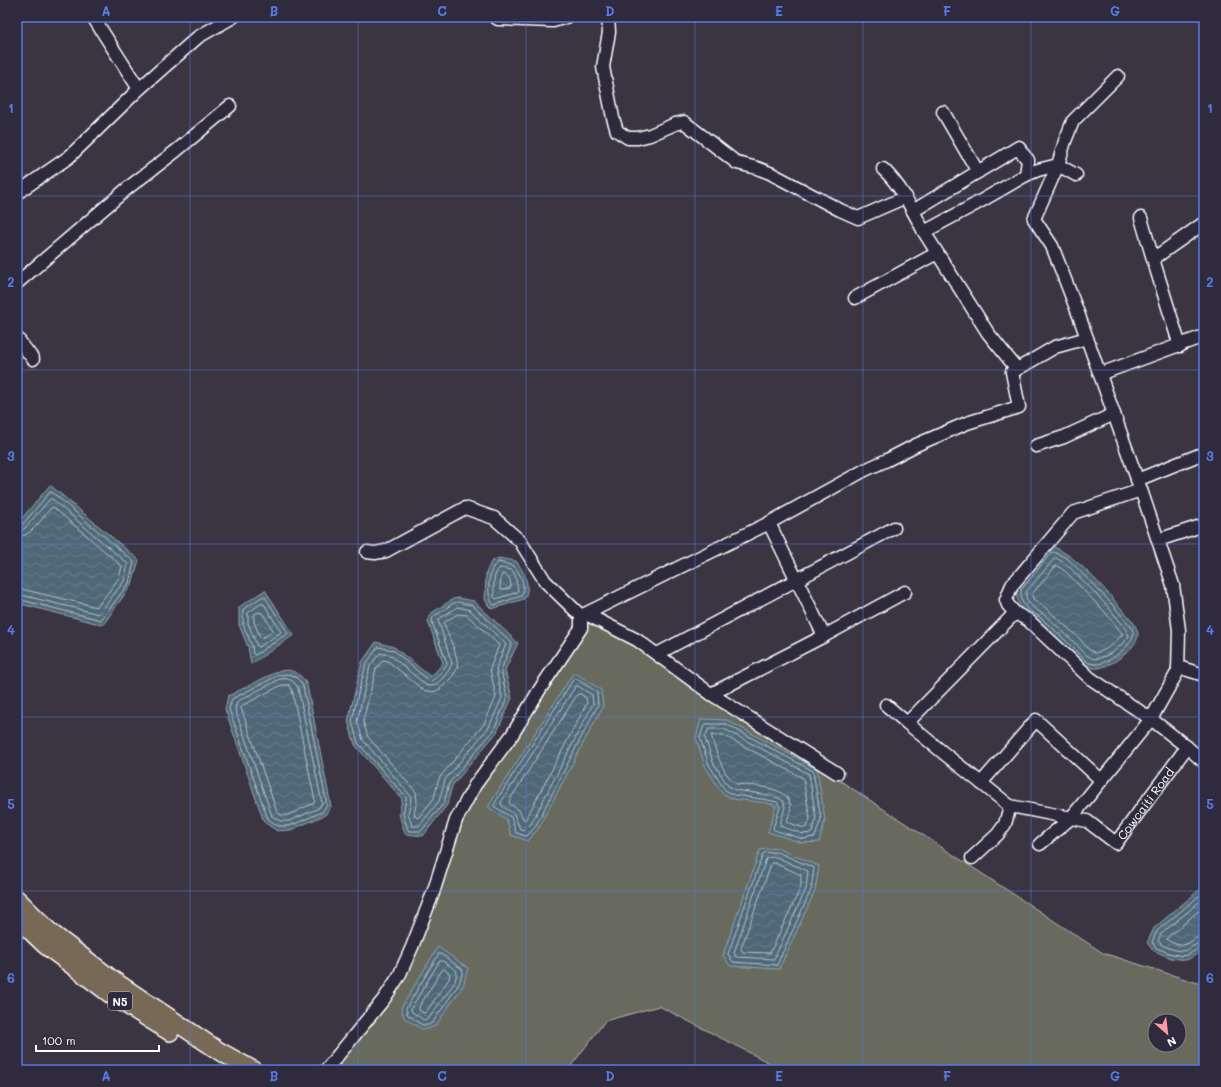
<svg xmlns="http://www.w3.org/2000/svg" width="1221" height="1087" font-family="Mali,sans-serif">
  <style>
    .grass { fill: #676b5d; stroke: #b3b5ae; fill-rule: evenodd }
    .water { fill: url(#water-waves); stroke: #95a4ae }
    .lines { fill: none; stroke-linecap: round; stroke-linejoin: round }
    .shore { stroke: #b9c3c9; stroke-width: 1 }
    .minor-casing { stroke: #fff; stroke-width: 15 }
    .highway-casing { stroke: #fff; stroke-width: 20 }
    .minor { stroke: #2f2a3d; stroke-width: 12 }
    .highway { stroke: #776954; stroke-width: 17 }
    .grid { fill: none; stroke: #567ae2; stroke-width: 1; stroke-opacity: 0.55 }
    .labels { text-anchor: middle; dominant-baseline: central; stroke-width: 3; stroke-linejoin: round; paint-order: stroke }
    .shield { fill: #2f2a3d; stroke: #c1bfc5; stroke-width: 1 }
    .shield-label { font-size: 11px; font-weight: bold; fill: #fff }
    .street-label { font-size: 12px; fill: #fff; stroke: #2f2a3d }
    .neatline { fill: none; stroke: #567ae2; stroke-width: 1.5 }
    .grid-label { font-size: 13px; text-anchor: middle; font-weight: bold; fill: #567ae2 }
  </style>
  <defs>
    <pattern id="water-waves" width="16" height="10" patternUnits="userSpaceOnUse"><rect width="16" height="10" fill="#4f6878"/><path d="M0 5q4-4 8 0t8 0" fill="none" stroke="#697f8c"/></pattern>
  </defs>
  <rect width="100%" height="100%" fill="#3b3442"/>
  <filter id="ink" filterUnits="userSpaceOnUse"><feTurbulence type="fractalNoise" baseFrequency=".025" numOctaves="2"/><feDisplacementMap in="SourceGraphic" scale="8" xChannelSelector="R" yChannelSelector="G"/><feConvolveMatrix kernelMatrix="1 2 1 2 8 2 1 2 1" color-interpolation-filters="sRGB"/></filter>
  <g filter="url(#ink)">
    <path class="grass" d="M586,614L1103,953L1204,985V1070H783L659,1006L605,1021L568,1070H324L399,976L467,800ZM1155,1021H1179V1045H1155Z"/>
    <g class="water">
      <polygon points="50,485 139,560 132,584 103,625 17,603 17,524"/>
      <path d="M1054,547C1076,556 1104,588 1119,606C1126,614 1137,623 1138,634C1139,648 1106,671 1093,668C1082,666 1076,657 1069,650C1060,640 1050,632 1040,623C1034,618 1025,615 1021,608C1018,603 1016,597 1017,591C1018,584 1043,558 1049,550Z"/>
      <path d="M498,558L516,561C524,571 532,587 524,599L492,609L488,605L485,599L486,573L491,562Z"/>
      <polygon points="265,590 294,635 251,664 248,647 239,625 239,607"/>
      <polygon points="458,598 474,601 518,643 505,670 512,698 497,732 452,786 447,805 423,836 405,834 399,814 402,799 355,745 348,721 362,662 376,642 394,647 431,677 443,663 428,622 430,614 453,599"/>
      <path d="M288,670C298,672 302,676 307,685L331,806L325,815L291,830L277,831L264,822L225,709L228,696L278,671Z"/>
      <polygon points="574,672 601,690 603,706 538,829 528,841 511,835 507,820 488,807"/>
      <polygon points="701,719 727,720 817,769 825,820 819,842 803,843 768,832 776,806 767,803 733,799 722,793 705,766 696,738"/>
      <polygon points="777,848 819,866 815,891 779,969 730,966 723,955 760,850"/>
      <polygon points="1204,886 1204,950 1187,960 1171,958 1154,951 1147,943 1154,928"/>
      <polygon points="438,947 468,968 463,986 436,1025 429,1029 422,1029 404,1018 401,1008"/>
    </g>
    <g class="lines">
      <g class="shore">
        <polyline points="17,526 22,525 50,492 52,492 134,562 129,583 101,620 17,599"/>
        <polyline points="17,531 21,531 25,528 50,499 52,499 128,564 124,581 99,614 17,594"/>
        <path d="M17,537C31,537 42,518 51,508L53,507L122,566L119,578L97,607L17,588"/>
        <path d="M1054,552L1068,559L1074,565L1111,603L1132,628C1135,636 1132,640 1126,647C1119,654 1106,665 1094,664C1086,664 1080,655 1075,650C1065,639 1052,628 1041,618C1036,614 1029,612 1026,607C1021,602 1021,596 1021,590L1051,553Z"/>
        <path d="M1056,558C1060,560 1063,562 1067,565C1078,575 1126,623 1129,636C1122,647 1108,657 1095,659C1086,657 1082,650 1076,644C1067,635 1058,627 1048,618C1043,613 1033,609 1029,603C1026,600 1026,596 1026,592L1054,559Z"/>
        <path d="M499,562L514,566C520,573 527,587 521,596L494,605C486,599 488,573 494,566C495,564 497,563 499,562Z"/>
        <path d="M1058,566L1066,572L1103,610L1122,633V635C1115,643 1106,651 1095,653L1088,649L1080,639L1047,609L1033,599L1032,594L1055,567Z"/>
        <path d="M500,568L512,570L515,575L518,590L517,592L496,599L494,597C494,587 492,574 500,568Z"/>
        <path d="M503,574C510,575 510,580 511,586L510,588L502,590L500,589L501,577Z"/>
        <polygon points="262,597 265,597 288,633 255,655 253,654 252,646 243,624 243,610"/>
        <path d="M458,602L472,605L512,643L501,670L507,698L494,730L449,783L444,803L421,831H409L408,830L403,814L406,800V797L358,743L352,721L358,694L366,664L378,647L393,650L428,680L431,681C437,678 444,669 447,663L432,622L433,617L454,603Z"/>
        <polygon points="261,604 264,604 281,632 280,633 259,647 257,646 248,623 248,613"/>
        <path d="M458,607L470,610L506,644L496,669L502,698L489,727L445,780L439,801L419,826H413L412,825L408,814L411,800L410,795L363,740L357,721L370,666L380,653L390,655L426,685C429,686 430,686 433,686C439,684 451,669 452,663L438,620Z"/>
        <polygon points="259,612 262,613 273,630 272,632 262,638 260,637 254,622 254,615"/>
        <path d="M458,614L467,615L499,645L490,669L496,697L484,724L440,777L438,782L434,798L419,817L417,818L414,814L417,801L416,792L368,737L363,721L376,669L383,660L388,661L423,690C431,693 438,692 443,686C448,681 455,675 457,668C460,657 447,635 444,623Z"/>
        <path d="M288,674C296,676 299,679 303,686L327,805L322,812L290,826H278L268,819L229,709L232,699L279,675Z"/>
        <path d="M280,679C289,678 294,680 298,688L322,803L319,808L289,821H280L272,816L235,709L237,702Z"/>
        <polygon points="574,679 577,679 597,692 598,705 535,827 527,836 516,833 511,817 495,807 494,805"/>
        <polygon points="282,685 289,685 292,690 315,801 314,803 288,815 281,815 277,812 241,708 242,706"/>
        <polygon points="576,686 578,686 592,695 593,704 531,824 525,830 520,829 514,814 502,806 501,803"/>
        <polygon points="580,694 586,698 587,703 526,819 524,820 519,810 510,804 509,801 577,695"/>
        <polygon points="705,724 726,724 813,771 821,819 815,837 803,839 774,830 773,828 780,807 777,802 768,800 734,795 725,790 709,765 700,738"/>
        <polygon points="709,729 724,729 809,774 816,819 812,833 803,834 780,826 780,825 785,807 784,803 781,799 769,795 735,790 728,786 713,762 705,738"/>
        <path d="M712,735H723L803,778L810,819L807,827L804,828L787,822C788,816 792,810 790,804C787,786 752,786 737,784C724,778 716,752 712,738Z"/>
        <polygon points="777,852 814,868 811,890 777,965 733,962 728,954 763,854 764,853"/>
        <polygon points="776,857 808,871 806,889 774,959 736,957 734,953 766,859 768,858"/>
        <polygon points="772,863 775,863 801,875 801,887 770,953 743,952 741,949"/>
        <polyline points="1204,892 1157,931 1152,942 1156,948 1172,954 1186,956 1201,947 1204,947"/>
        <path d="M1204,898L1161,934L1158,941C1162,947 1180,953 1187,950C1193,947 1197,942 1204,942"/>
        <path d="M1204,906L1166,939C1170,942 1178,946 1184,945C1191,943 1195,936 1204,936"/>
        <polygon points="439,954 441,954 462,969 463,971 459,984 433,1022 428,1025 422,1025 408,1015 406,1009"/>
        <polygon points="440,961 443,961 457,971 455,982 429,1018 424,1020 412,1012 411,1009"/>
        <polygon points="444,969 450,974 449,979 426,1012 424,1013 419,1010 419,1007 442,970"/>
      </g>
      <defs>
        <g id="minor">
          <polyline points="93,17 139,89"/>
          <polyline points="495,17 498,19 553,21 566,17"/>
          <polyline points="608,17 609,32 603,67 613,118 617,131 628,138 638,138 650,135 675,124 684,122 737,163 757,168 770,173 840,210 858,218 906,197"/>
          <polyline points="1118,76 1073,121 1065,141 1058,165 1034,219 1052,246 1078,313 1141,490 1073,513 1012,585 1009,592 1006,600 1008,605 1015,613 1028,620 1090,678 1151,719 1187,747"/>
          <polyline points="943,112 978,172"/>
          <path d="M883,169C902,187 912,209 924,232L974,205L1026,175L1038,170L1058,165L1076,175"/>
          <polyline points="17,193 69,157 139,89 198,37 233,17"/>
          <polyline points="913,211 1019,147 1021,152 1028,160 1026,175"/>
          <polyline points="1141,218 1153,259"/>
          <polyline points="924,232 988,333 1017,369"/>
          <polyline points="17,283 129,187 176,151 230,106"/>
          <polyline points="855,298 937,253"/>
          <polyline points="17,338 33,359"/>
          <polyline points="1180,346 1153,259 1204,223"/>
          <polyline points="1100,374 1204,336"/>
          <polyline points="1036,446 1064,437 1114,414"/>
          <polyline points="1137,480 1204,453"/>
          <polyline points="769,523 824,636"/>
          <polyline points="1158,540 1204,525"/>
          <polyline points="586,614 637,640 711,694 824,636 905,592"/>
          <polyline points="581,616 765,525 865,470 887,460 916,445 967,423 1019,407 1012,372 1055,347 1087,338"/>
          <polyline points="657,654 894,528"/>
          <polyline points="1178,667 1204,675"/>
          <polyline points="711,694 837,773"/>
          <polyline points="886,705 907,723"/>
          <polyline points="981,783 1036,720 1101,780"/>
          <path id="s1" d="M1010,806L1087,821L1116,843L1187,747L1204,762"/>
          <polyline points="1040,844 1071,818 1151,719 1178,671 1179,630 1173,585 1141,490"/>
          <polyline points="972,858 998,834 1005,824 1010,806 946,755 907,723 1015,613"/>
          <polyline points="326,1070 384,999 399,976 412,947 433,893 456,820 475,785 512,735 540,689 581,628 581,616 545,581 520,541 494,518 465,508 386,551 375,553 367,552"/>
        </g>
        <g id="highway">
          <polyline points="17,899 50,932 113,980 219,1051 253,1070"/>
          <polyline points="17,918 45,945 114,997 170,1032"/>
        </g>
      </defs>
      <use href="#minor" class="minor-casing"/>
      <use href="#highway" class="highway-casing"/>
      <use href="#minor" class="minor"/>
      <use href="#highway" class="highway"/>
    </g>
  </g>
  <path class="grid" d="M190,17V1070M358,17V1070M526,17V1070M695,17V1070M863,17V1070M1031,17V1070M17,196H1204M17,370H1204M17,544H1204M17,717H1204M17,891H1204"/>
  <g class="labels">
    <rect class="shield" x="108" y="992" width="24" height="18" rx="3"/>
    <g class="shield-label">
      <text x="120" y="1001">N5</text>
    </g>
    <g class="street-label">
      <text stroke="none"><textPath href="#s1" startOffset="164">Cowcaiti Road</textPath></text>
    </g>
  </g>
  <rect width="1221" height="1087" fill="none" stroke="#2f2a3d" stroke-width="44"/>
  <g transform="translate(1167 1033) rotate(152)"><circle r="19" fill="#2f2a3d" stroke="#827f8b"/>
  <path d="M0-3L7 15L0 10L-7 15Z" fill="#ff9aa2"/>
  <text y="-6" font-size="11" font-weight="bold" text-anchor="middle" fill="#ffffff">N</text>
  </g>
  <path d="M36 1045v6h123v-6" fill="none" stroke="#ffffff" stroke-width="2"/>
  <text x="42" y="1045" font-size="12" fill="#ffffff" stroke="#2f2a3d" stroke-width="3" paint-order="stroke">100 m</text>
  <rect x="22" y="22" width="1177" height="1043" class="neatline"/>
  <g class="grid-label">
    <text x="106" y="16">A</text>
    <text x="274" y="16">B</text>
    <text x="442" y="16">C</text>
    <text x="610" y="16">D</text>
    <text x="779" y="16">E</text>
    <text x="947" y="16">F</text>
    <text x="1115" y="16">G</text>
    <text x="11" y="113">1</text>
    <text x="1210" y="113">1</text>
    <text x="11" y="287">2</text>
    <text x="1210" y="287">2</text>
    <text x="11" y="461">3</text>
    <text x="1210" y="461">3</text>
    <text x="11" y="635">4</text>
    <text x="1210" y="635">4</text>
    <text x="11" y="809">5</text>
    <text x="1210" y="809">5</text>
    <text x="11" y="983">6</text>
    <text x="1210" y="983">6</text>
    <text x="106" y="1081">A</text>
    <text x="274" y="1081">B</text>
    <text x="442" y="1081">C</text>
    <text x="610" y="1081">D</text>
    <text x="779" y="1081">E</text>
    <text x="947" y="1081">F</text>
    <text x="1115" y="1081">G</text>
  </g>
</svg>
